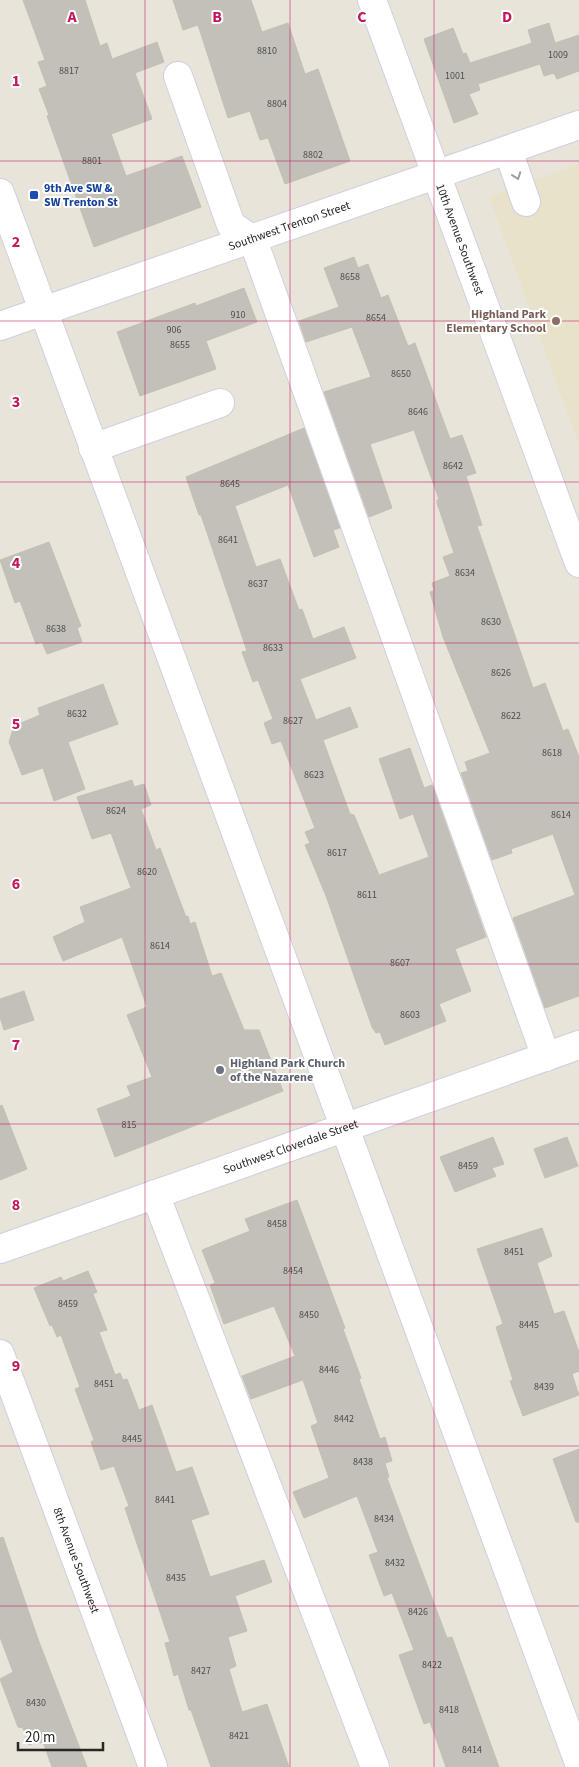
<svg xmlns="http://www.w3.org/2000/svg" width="579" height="1767" font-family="'Source Sans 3',sans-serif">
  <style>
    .education { fill: #e8e2ca }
    .building { fill: #c3c0b9; stroke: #c3bfb4 }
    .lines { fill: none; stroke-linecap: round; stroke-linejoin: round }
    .minor-casing { stroke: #cfd0df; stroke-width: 30 }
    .minor { stroke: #fff; stroke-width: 28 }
    .oneway { stroke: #9e9e9e }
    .grid { fill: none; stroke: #c2185b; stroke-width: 1; stroke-opacity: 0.55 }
    .transit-dot { fill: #1a4fb4; stroke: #fff; stroke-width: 2 }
    .education-dot { fill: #8d6e63; stroke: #fff; stroke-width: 2 }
    .worship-dot { fill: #6b7280; stroke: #fff; stroke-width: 2 }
    .labels { text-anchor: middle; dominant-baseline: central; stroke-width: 4; stroke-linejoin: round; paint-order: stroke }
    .number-label { font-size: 10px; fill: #4e4d4c }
    .transit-label { font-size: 12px; font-weight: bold; fill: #164399; stroke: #fff; text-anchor: start }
    .street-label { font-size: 12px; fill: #272727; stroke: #fff }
    .education-label { font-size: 12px; font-weight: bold; fill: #785e54; stroke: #fff; text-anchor: end }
    .worship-label { font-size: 12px; font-weight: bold; fill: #5b616d; stroke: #fff; text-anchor: start }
    .grid-label { font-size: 16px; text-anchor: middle; font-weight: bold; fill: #c2185b; stroke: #fff; stroke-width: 4; stroke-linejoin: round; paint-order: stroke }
  </style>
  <rect width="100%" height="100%" fill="#e8e4da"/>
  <polygon class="education" points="579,164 579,445 489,197"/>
  <g class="building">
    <polygon points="23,0 85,0 100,46 107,43 112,59 157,42 164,62 135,73 152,119 111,134 126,176 182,156 201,207 94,247 47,116 49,115 39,89 47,86 38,62 45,60"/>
    <polygon points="173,0 251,0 262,32 288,23 305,74 318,69 350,161 285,184 268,138 260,140 250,111 228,118 198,25 183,30"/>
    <polygon points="549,23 555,43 579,35 579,71 557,79 554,73 544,76 540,64 478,84 480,90 469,94 478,114 454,123 424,39 453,28 463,54 466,53 470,63 532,43 528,30"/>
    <polygon points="354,257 358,268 368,264 381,298 388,295 408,346 415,343 450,439 462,435 476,473 466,476 482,525 477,526 533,688 545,683 563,731 568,729 579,757 579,996 545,1008 513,918 575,895 553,834 511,849 512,853 492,860 461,773 468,771 465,762 490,753 443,637 430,592 434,591 432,583 450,576 443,557 454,553 437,503 437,500 439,499 414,430 370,444 392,508 369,517 324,392 371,377 352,327 306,342 299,321 339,307 324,268"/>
    <polygon points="244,288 257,322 206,341 216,369 140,396 117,332 195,303 196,306"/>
    <polygon points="304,428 340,528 333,530 339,547 314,557 288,485 235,506 256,567 280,559 299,610 302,609 313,639 344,627 356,658 300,679 316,720 350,707 358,727 323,740 350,814 354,815 379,875 429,857 413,814 400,819 379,759 410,748 424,788 432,785 486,937 455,949 471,991 439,1004 446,1021 385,1045 380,1032 376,1033 372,1027 326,896 305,845 310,843 305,832 315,828 281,741 272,744 264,723 273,719 258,680 253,682 242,652 247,651 201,515 199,515 186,477"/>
    <polygon points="49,542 81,626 77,628 82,642 47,654 42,642 36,644 20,601 15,603 0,560"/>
    <polygon points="103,684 118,724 68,742 85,789 54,801 43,768 22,775 9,742 14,726 40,715 38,708"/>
    <polygon points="132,780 134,787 144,784 151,805 141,809 156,850 160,848 186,917 188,916 190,924 195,922 212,976 221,973 244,1030 259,1030 283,1091 115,1157 97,1109 131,1096 127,1086 152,1077 127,1015 147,1007 122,937 63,961 53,937 85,922 80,907 131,888 111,833 92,839 77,797"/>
    <polygon points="24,991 34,1020 4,1030 0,1017 0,999"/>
    <polygon points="2,1105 27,1169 0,1180 0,1106"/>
    <polygon points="493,1137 504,1164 492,1168 496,1176 455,1192 440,1157"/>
    <polygon points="567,1137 578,1166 545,1178 534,1149"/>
    <polygon points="297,1200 345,1328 343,1329 361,1378 359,1379 380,1439 385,1437 392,1461 385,1463 389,1477 387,1478 447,1638 452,1637 499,1767 446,1767 430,1722 424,1724 399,1655 414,1650 392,1593 384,1596 369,1555 378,1552 357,1496 304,1518 293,1492 329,1478 311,1426 318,1423 303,1380 251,1399 242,1376 295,1356 274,1306 224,1324 210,1285 215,1283 202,1250 250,1231 245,1219"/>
    <polygon points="542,1228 552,1256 537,1263 554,1314 564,1311 579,1352 579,1371 572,1374 579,1395 523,1416 510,1381 513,1380 496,1327 503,1324 477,1249"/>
    <polygon points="88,1271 97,1292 93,1294 107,1330 99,1332 115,1375 120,1373 123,1380 127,1379 139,1410 152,1405 176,1472 192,1467 209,1514 191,1520 210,1577 264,1560 272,1582 235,1596 247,1631 228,1637 236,1666 229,1669 242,1712 267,1704 289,1767 211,1767 191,1710 189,1710 178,1674 174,1676 165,1643 170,1642 125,1508 129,1506 114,1466 101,1470 91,1442 94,1440 75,1389 80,1387 61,1335 57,1337 52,1325 50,1326 34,1288 61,1277 63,1281"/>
    <polygon points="579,1449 579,1522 576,1522 553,1459"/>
    <polygon points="3,1537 38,1639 87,1767 52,1767 43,1742 40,1743 39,1741 29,1745 23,1728 18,1727 0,1679 13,1672 0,1637 0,1538"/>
  </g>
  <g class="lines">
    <defs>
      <g id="minor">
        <path id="s1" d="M372,0L579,563"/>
        <polyline points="178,76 231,225 253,240 546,1057"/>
        <polyline points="508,150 526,202"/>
        <polyline points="0,193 579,1763"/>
        <path id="s2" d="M0,326L579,125"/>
        <polyline points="93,448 220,403"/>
        <polyline points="155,1194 375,1767"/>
        <path id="s3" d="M0,1249L579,1045"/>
        <path id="s4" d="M0,1354L153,1767"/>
      </g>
    </defs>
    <use href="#minor" class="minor-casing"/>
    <use href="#minor" class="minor"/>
  </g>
  <defs><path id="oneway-chevron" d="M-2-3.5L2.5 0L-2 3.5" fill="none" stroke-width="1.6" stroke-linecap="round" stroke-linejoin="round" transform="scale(1.25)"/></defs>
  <use class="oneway" href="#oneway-chevron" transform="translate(517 176) rotate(70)"/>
  <path class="grid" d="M145,0V1767M290,0V1767M434,0V1767M0,161H579M0,321H579M0,482H579M0,643H579M0,803H579M0,964H579M0,1124H579M0,1285H579M0,1446H579M0,1606H579"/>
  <rect class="transit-dot" x="29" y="190" width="10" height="10" rx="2.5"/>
  <circle class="education-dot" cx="556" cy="321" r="5"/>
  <circle class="worship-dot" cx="220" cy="1070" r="5"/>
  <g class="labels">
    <g class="number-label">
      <text x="267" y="51">8810</text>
      <text x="558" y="55">1009</text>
      <text x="69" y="71">8817</text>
      <text x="455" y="76">1001</text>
      <text x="277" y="104">8804</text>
      <text x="313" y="155">8802</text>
      <text x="92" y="161">8801</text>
      <text x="350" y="277">8658</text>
      <text x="238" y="315">910</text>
      <text x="376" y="318">8654</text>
      <text x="174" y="330">906</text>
      <text x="180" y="345">8655</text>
      <text x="401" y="374">8650</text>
      <text x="418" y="412">8646</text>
      <text x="453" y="466">8642</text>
      <text x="230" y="484">8645</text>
      <text x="228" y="540">8641</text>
      <text x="465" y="573">8634</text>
      <text x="258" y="584">8637</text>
      <text x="491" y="622">8630</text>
      <text x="56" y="629">8638</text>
      <text x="273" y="648">8633</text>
      <text x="501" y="673">8626</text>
      <text x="77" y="714">8632</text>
      <text x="511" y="716">8622</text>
      <text x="293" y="721">8627</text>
      <text x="552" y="753">8618</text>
      <text x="314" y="775">8623</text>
      <text x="116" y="811">8624</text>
      <text x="561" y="815">8614</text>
      <text x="337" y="853">8617</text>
      <text x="147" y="872">8620</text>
      <text x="367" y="895">8611</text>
      <text x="160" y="946">8614</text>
      <text x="400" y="963">8607</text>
      <text x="410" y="1015">8603</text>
      <text x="129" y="1125">815</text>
      <text x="468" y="1166">8459</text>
      <text x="277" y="1224">8458</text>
      <text x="514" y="1252">8451</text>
      <text x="293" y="1271">8454</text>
      <text x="68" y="1304">8459</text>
      <text x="309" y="1315">8450</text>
      <text x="529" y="1325">8445</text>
      <text x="329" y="1370">8446</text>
      <text x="104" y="1384">8451</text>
      <text x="544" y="1387">8439</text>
      <text x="344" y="1419">8442</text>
      <text x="132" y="1439">8445</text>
      <text x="363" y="1462">8438</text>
      <text x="165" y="1500">8441</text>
      <text x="384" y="1519">8434</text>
      <text x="395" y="1563">8432</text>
      <text x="176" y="1578">8435</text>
      <text x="418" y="1612">8426</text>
      <text x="432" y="1665">8422</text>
      <text x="201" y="1671">8427</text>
      <text x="36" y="1703">8430</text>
      <text x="449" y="1710">8418</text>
      <text x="239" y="1736">8421</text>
      <text x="472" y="1750">8414</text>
    </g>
    <g class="transit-label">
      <text x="44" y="188">9th Ave SW &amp;<tspan x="44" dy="14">SW Trenton St</tspan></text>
    </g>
    <g class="street-label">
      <text stroke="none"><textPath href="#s2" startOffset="306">Southwest Trenton Street</textPath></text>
      <text stroke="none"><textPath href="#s1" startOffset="255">10th Avenue Southwest</textPath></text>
      <text stroke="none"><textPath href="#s3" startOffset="308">Southwest Cloverdale Street</textPath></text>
      <text stroke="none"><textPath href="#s4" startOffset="220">8th Avenue Southwest</textPath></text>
    </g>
    <g class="education-label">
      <text x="546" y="314">Highland Park<tspan x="546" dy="14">Elementary School</tspan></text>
    </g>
    <g class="worship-label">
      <text x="230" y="1063">Highland Park Church<tspan x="230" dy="14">of the Nazarene</tspan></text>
    </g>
  </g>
  <g class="grid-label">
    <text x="72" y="22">A</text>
    <text x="217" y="22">B</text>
    <text x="362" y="22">C</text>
    <text x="507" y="22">D</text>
    <text x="16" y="86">1</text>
    <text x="16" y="247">2</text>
    <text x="16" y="407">3</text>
    <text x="16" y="568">4</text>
    <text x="16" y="729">5</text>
    <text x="16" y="889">6</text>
    <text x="16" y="1050">7</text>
    <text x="16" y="1210">8</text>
    <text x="16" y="1371">9</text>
  </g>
  <path d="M18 1742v8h85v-8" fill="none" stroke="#272727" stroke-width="2.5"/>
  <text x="25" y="1742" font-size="15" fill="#272727" stroke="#ffffff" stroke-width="4" paint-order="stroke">20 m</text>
</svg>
